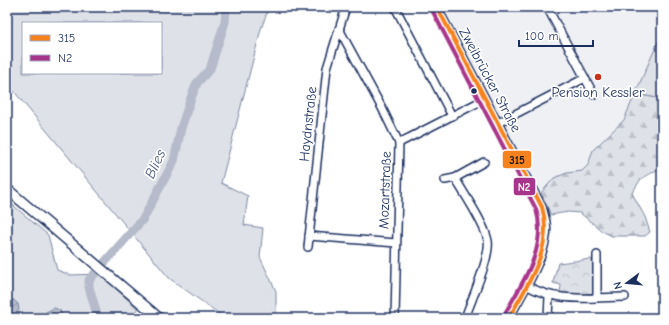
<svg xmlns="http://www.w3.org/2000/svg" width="669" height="325" font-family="'Comic Neue',sans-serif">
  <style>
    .built { fill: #eff0f4 }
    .grass { fill: #dee1e7; stroke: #7c88a2; fill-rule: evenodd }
    .forest { fill: url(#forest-firs); stroke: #7c88a2 }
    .park { fill: url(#park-crowns); stroke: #7c88a2 }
    .water { fill: url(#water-waves); stroke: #77839f }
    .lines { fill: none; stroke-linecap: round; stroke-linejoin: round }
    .river { stroke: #b5bbca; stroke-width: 9 }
    .minor-casing { stroke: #1b2f5e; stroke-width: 10 }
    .major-casing { stroke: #1b2f5e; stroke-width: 12 }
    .minor { stroke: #fff; stroke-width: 7 }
    .major { stroke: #fff; stroke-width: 9 }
    .bus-1-casing { stroke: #fff; stroke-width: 7 }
    .bus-2-casing { stroke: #fff; stroke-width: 7 }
    .bus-1 { stroke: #f6821f; stroke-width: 4 }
    .bus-2 { stroke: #a7358b; stroke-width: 4 }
    .poi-dot { fill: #c8321e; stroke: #fff; stroke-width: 1.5 }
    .bus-dot { fill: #1b2f5e; stroke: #fff; stroke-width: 1.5 }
    .labels { text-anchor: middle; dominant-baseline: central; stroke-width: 3.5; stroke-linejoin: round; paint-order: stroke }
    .street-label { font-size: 14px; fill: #1b2f5e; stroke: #fff }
    .poi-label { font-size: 14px; fill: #1b2f5e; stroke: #fff }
    .water-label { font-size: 15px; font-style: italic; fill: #49597e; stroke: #fff }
    .line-badge { stroke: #fff; stroke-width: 1.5 }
    .badge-label { font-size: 11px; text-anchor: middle; font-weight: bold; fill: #fff }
    .pale-badge-label { font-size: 11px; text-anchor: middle; font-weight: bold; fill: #111 }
  </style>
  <defs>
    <pattern id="forest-firs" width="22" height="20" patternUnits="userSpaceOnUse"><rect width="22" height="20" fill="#dee1e7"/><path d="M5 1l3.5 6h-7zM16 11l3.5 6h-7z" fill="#bec1c9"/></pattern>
    <pattern id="park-crowns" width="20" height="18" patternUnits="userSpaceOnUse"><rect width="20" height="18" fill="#dee1e7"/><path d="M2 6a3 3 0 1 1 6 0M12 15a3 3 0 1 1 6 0" fill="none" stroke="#bec1c9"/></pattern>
    <pattern id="water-waves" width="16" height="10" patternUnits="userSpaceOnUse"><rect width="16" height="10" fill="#b5bbca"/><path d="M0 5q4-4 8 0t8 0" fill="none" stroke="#9298a7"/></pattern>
  </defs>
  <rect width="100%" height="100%" fill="#fff"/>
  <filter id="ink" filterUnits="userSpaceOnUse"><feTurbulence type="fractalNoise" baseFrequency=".025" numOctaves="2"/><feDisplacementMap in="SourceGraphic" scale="8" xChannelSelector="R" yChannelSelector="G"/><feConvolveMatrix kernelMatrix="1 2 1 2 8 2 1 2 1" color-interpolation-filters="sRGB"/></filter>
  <g filter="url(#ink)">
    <polygon class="built" points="442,7 662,7 662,35 624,120 593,150 588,165 582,171 567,173 544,188 541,193"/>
    <g class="grass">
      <path d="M7,7H269L261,29L221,183L248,196L244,225L263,228L260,257L276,291V318H225L169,278L7,83ZM23,23H161V73H23Z"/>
      <polygon points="658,42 662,43 662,99 635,94"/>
      <polygon points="7,200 48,235 57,270 70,275 100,274 138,309 135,318 7,318"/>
    </g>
    <polygon class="forest" points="635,94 662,99 662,167 641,179 632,193 645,217 650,232 645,236 612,236 602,231 580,213 568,212 551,215 541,193 554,178 567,173 582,171 588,165 593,150 624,120"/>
    <polygon class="park" points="591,259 594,267 593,294 560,294 561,285 553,283 558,263"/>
    <g class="water">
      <polygon points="7,299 14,300 18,304 19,310 13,317 7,317"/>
      <polygon points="54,308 60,310 62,318 44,318 46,312"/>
    </g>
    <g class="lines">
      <polyline class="river" points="98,318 89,287 89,280 143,219 174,161 181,128 191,98 197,83 210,69 225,22 226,7"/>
      <defs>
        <g id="minor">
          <polyline points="395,7 452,116"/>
          <path d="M437,7L542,207C545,217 548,226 546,237C543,261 521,296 509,318"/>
          <polyline points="547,7 594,95"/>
          <polyline points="339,29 382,108 399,143 395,318"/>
          <polyline points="498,123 585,78"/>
          <polyline points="399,143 485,99"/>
          <path d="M455,178C464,194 485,224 488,241C491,256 471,301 465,318"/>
          <polyline points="445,180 455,178 484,162"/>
          <polyline points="309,236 396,243"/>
          <polyline points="308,247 327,68 346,7"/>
          <polyline points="597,255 597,297"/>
          <path d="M526,285C558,304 589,297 625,297"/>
          <polyline points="548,318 549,296"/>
        </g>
        <polyline id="major" points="7,189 159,318"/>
      </defs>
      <use href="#minor" class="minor-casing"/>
      <use href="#major" class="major-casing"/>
      <use href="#minor" class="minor"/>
      <use href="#major" class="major"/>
      <defs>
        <path id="bus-1" d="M437,7L542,207C554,248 528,283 509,318"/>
        <path id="bus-2" d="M432,10L536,209C548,248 522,283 504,315"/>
      </defs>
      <use href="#bus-1" class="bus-1-casing"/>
      <use href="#bus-2" class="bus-2-casing"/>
      <use href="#bus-1" class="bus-1"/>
      <use href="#bus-2" class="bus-2"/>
    </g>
  </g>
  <circle class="poi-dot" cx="598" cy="77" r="4"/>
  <circle class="bus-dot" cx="474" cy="91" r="3.5"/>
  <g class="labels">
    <g class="street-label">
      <text transform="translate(490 80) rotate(62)">Zweibrücker Straße</text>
      <text transform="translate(308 124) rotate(-84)">Haydnstraße</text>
      <text transform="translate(385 190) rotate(-88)">Mozartstraße</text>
    </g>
    <g class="poi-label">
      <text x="598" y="92">Pension Kessler</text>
    </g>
    <g class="water-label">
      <text transform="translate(155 164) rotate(-65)">Blies</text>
    </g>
  </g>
  <g class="line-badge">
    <rect x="502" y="150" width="30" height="19" rx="4" fill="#f6821f"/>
    <rect x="513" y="177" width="23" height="19" rx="4" fill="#a7358b"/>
  </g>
  <g class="badge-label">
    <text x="524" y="191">N2</text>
  </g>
  <g class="pale-badge-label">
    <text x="517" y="164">315</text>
  </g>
  <rect width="669" height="325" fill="none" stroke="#fff" stroke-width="24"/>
  <rect x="12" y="12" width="645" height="301" fill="none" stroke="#1b2f5e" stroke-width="1.5" filter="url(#ink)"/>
  <rect x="22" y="22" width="140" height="52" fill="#ffffff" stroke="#a4acbf"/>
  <rect x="30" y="35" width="20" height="6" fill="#f6821f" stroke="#a4acbf"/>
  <text x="58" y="42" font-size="12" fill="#1b2f5e">315</text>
  <rect x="30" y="55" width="20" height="6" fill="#a7358b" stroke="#a4acbf"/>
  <text x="58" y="62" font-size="12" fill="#1b2f5e">N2</text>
  <g transform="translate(627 283) rotate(254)" stroke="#ffffff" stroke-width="3" paint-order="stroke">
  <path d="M0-3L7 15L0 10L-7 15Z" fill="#1b2f5e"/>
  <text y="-6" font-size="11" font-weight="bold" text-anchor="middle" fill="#1b2f5e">N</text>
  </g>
  <path d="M519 40v6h74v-6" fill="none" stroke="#1b2f5e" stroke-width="2"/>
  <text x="525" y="40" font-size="12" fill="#1b2f5e" stroke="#ffffff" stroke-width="3" paint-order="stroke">100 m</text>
</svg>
